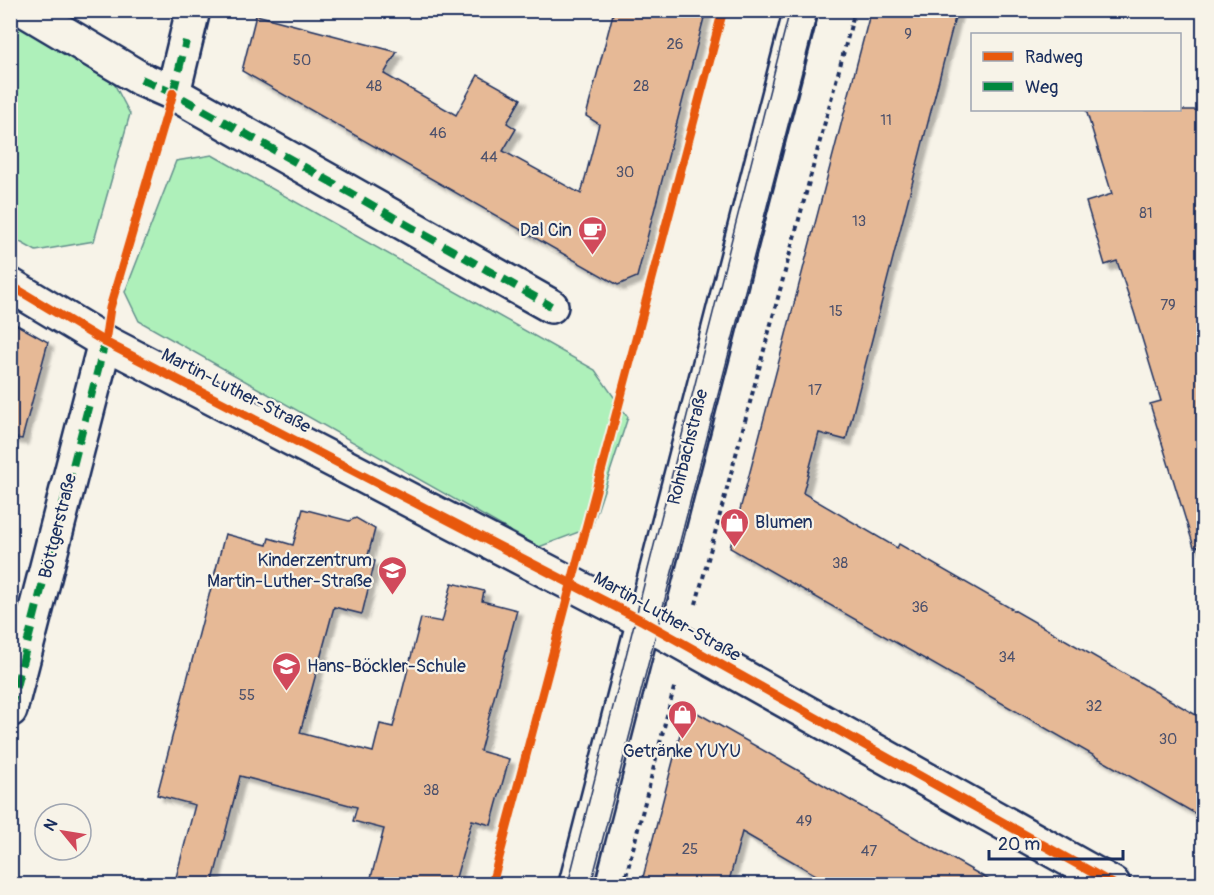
<svg xmlns="http://www.w3.org/2000/svg" width="1214" height="895" font-family="Pangolin,sans-serif">
  <style>
    .green { fill: #aef0ba; stroke: #64908c; stroke-width: 1.5 }
    .building { fill: #e6b996; stroke: #1b2f5e; stroke-width: 1.5; filter: url(#shadow) }
    .lines { fill: none; stroke-linecap: round; stroke-linejoin: round }
    .street-casing { stroke: #1b2f5e; stroke-width: 38 }
    .secondary-casing { stroke: #1b2f5e; stroke-width: 38 }
    .path { stroke: #1b2f5e; stroke-width: 4; stroke-dasharray: 4.5 4.5; stroke-linecap: butt }
    .street { stroke: #f7f3e8; stroke-width: 33 }
    .secondary { stroke: #f7f3e8; stroke-width: 33 }
    .tram { stroke: #1b2f5e; stroke-width: 1.5 }
    .quiet { stroke: #00873e; stroke-width: 8; stroke-dasharray: 15 8; stroke-linecap: butt }
    .cycleway-casing { stroke: #f7f3e8; stroke-width: 13 }
    .cycleway { stroke: #e8590c; stroke-width: 9 }
    .labels { text-anchor: middle; dominant-baseline: central; stroke-width: 4.5; stroke-linejoin: round; paint-order: stroke }
    .number-label { font-size: 15px; fill: #4e526c }
    .poi-label { font-size: 18px; fill: #1b2f5e; stroke: #f7f3e8; text-anchor: end }
    .street-label { font-size: 18px; fill: #1b2f5e; stroke: #f7f3e8 }
  </style>
  <defs>
    <filter id="shadow"><feDropShadow dx="5.5" dy="5.5" stdDeviation="1.5" flood-color="#0004"/></filter>
  </defs>
  <rect width="100%" height="100%" fill="#f7f3e8"/>
  <filter id="ink" filterUnits="userSpaceOnUse"><feTurbulence type="fractalNoise" baseFrequency=".0167" numOctaves="2"/><feDisplacementMap in="SourceGraphic" scale="12" xChannelSelector="R" yChannelSelector="G"/><feConvolveMatrix kernelMatrix="1 2 1 2 8 2 1 2 1" color-interpolation-filters="sRGB"/></filter>
  <g filter="url(#ink)">
    <g class="green">
      <polygon points="11,18 109,74 130,114 94,241 36,251 11,237"/>
      <polygon points="212,155 595,370 628,417 592,527 539,547 139,321 125,292 176,161"/>
    </g>
    <g class="building">
      <polygon points="614,10 706,10 637,277 618,285 242,71 256,15 397,52 384,74 456,115 478,75 521,99 507,123 516,129 503,151 581,194 599,124 586,116"/>
      <polygon points="871,10 957,10 846,440 819,433 803,493 897,548 899,544 1203,719 1203,818 730,548"/>
      <polygon points="1086,110 1203,110 1203,546 1194,547 1150,404 1161,401 1134,312 1117,261 1105,265 1086,202 1112,194"/>
      <polygon points="10,321 48,342 22,439 10,437"/>
      <polygon points="303,509 349,521 356,518 375,529 367,559 375,561 362,614 334,607 300,733 373,752 380,724 393,727 421,618 442,622 452,583 484,591 482,601 517,610 480,751 509,759 491,825 472,820 454,885 369,885 384,829 353,821 357,807 240,776 212,885 174,885 195,805 157,795 225,534 267,545 269,538 293,545"/>
      <polygon points="687,707 794,768 998,885 833,885 742,832 728,885 641,885"/>
    </g>
    <g class="lines">
      <defs>
        <g id="street">
          <polyline points="25,10 141,79 173,93 551,306"/>
          <polyline points="173,93 193,10"/>
          <polyline points="10,285 105,342 643,621 1113,884"/>
          <polyline points="10,710 105,342"/>
        </g>
        <polyline id="secondary" points="576,884 801,10"/>
      </defs>
      <use href="#street" class="street-casing"/>
      <use href="#secondary" class="secondary-casing"/>
      <g class="path">
        <polyline points="581,543 723,10"/>
        <polyline points="696,604 855,10"/>
        <polyline points="492,884 560,623"/>
        <polyline points="624,884 675,684"/>
      </g>
      <use href="#street" class="street"/>
      <use href="#secondary" class="secondary"/>
      <g class="tram">
        <polyline points="568,884 790,10"/>
        <polyline points="591,884 818,10"/>
      </g>
      <g class="quiet">
        <polyline points="141,79 173,93 551,306"/>
        <polyline points="173,93 186,41"/>
        <polyline points="10,710 105,342 109,344"/>
      </g>
      <defs>
        <g id="cycleway">
          <polyline points="10,285 105,342 643,621 1113,884"/>
          <polyline points="105,342 110,308 173,93"/>
          <polyline points="492,884 723,10"/>
        </g>
      </defs>
      <use href="#cycleway" class="cycleway-casing"/>
      <use href="#cycleway" class="cycleway"/>
    </g>
  </g>
  <defs>
    <symbol id="cafe-pin" viewBox="-11 -11 22 30"><path d="M0 17L-7.5 6A9.5 9.5 0 1 1 7.5 6Z" fill="#d1495b" stroke="#f7f3e8"/><path d="M-5.5-4.5H6V0H3Q3 3.5 0 3.5H-2.5Q-5.5 3.5-5.5 0ZM3-3.2v2h1.7v-2ZM-6 4.5H4V6H-6Z" fill="#fff"/></symbol>
    <symbol id="shop-pin" viewBox="-11 -11 22 30"><path d="M0 17L-7.5 6A9.5 9.5 0 1 1 7.5 6Z" fill="#d1495b" stroke="#f7f3e8"/><path d="M-5-2.5h2.3a2.7 3.5 0 0 1 5.4 0H5L5.5 6h-11ZM-1.5-2.5h3a1.5 2.3 0 0 0-3 0Z" fill="#fff"/></symbol>
    <symbol id="school-pin" viewBox="-11 -11 22 30"><path d="M0 17L-7.5 6A9.5 9.5 0 1 1 7.5 6Z" fill="#d1495b" stroke="#f7f3e8"/><path d="M0-5L7-2L0 1L-7-2ZM-4 1L0 2.5L4 1V4Q0 6-4 4Z" fill="#fff"/></symbol>
  </defs>
  <g fill-rule="evenodd">
    <use href="#cafe-pin" x="576" y="214" width="33" height="45"/>
    <use href="#shop-pin" x="718" y="506" width="33" height="45"/>
    <use href="#school-pin" x="376" y="554" width="33" height="45"/>
    <use href="#school-pin" x="270" y="650" width="33" height="45"/>
    <use href="#shop-pin" x="666" y="698" width="33" height="45"/>
  </g>
  <g class="labels">
    <g class="number-label">
      <text x="908" y="34">9</text>
      <text x="675" y="44">26</text>
      <text x="302" y="60">50</text>
      <text x="374" y="86">48</text>
      <text x="641" y="86">28</text>
      <text x="886" y="120">11</text>
      <text x="438" y="133">46</text>
      <text x="489" y="157">44</text>
      <text x="625" y="172">30</text>
      <text x="1146" y="213">81</text>
      <text x="859" y="221">13</text>
      <text x="1168" y="305">79</text>
      <text x="836" y="311">15</text>
      <text x="815" y="390">17</text>
      <text x="840" y="563">38</text>
      <text x="920" y="607">36</text>
      <text x="1007" y="657">34</text>
      <text x="247" y="695">55</text>
      <text x="1094" y="706">32</text>
      <text x="1168" y="739">30</text>
      <text x="431" y="790">38</text>
      <text x="804" y="821">49</text>
      <text x="690" y="849">25</text>
      <text x="869" y="851">47</text>
    </g>
    <g class="poi-label">
      <text x="572" y="230">Dal Cin</text>
      <text x="755" y="522" text-anchor="start">Blumen</text>
      <text x="372" y="560">Kinderzentrum<tspan x="372" dy="21">Martin-Luther-Straße</tspan></text>
      <text x="307" y="666" text-anchor="start">Hans-Böckler-Schule</text>
      <text x="682" y="751" text-anchor="middle">Getränke YUYU</text>
    </g>
    <g class="street-label">
      <text transform="translate(236 391) rotate(27)">Martin-Luther-Straße</text>
      <text transform="translate(688 447) rotate(-76)">Rohrbachstraße</text>
      <text transform="translate(58 526) rotate(-76)">Böttgerstraße</text>
      <text transform="translate(667 617) rotate(29)">Martin-Luther-Straße</text>
    </g>
  </g>
  <rect width="1214" height="895" fill="none" stroke="#f7f3e8" stroke-width="36"/>
  <rect x="18" y="18" width="1178" height="859" fill="none" stroke="#1b2f5e" stroke-width="2" filter="url(#ink)"/>
  <rect x="971" y="33" width="210" height="78" fill="#f7f3e8" stroke="#9fa5b1" stroke-width="1.5"/>
  <rect x="983" y="52" width="30" height="9" fill="#e8590c" stroke="#9fa5b1" stroke-width="1.5"/>
  <text x="1025" y="63" font-size="18" fill="#1b2f5e">Radweg</text>
  <rect x="983" y="82" width="30" height="9" fill="#00873e" stroke="#9fa5b1" stroke-width="1.5"/>
  <text x="1025" y="93" font-size="18" fill="#1b2f5e">Weg</text>
  <g transform="translate(63 832) rotate(300)"><circle r="28" fill="#f7f3e8" stroke="#9fa5b1" stroke-width="1.5"/>
  <path d="M0-4.5L10 22L0 15L-10 22Z" fill="#d1495b"/>
  <text y="-9" font-size="16" font-weight="bold" text-anchor="middle" fill="#1b2f5e">N</text>
  </g>
  <path d="M989 850v9h134v-9" fill="none" stroke="#1b2f5e" stroke-width="3"/>
  <text x="998" y="850" font-size="18" fill="#1b2f5e" stroke="#f7f3e8" stroke-width="4.5" paint-order="stroke">20 m</text>
</svg>
